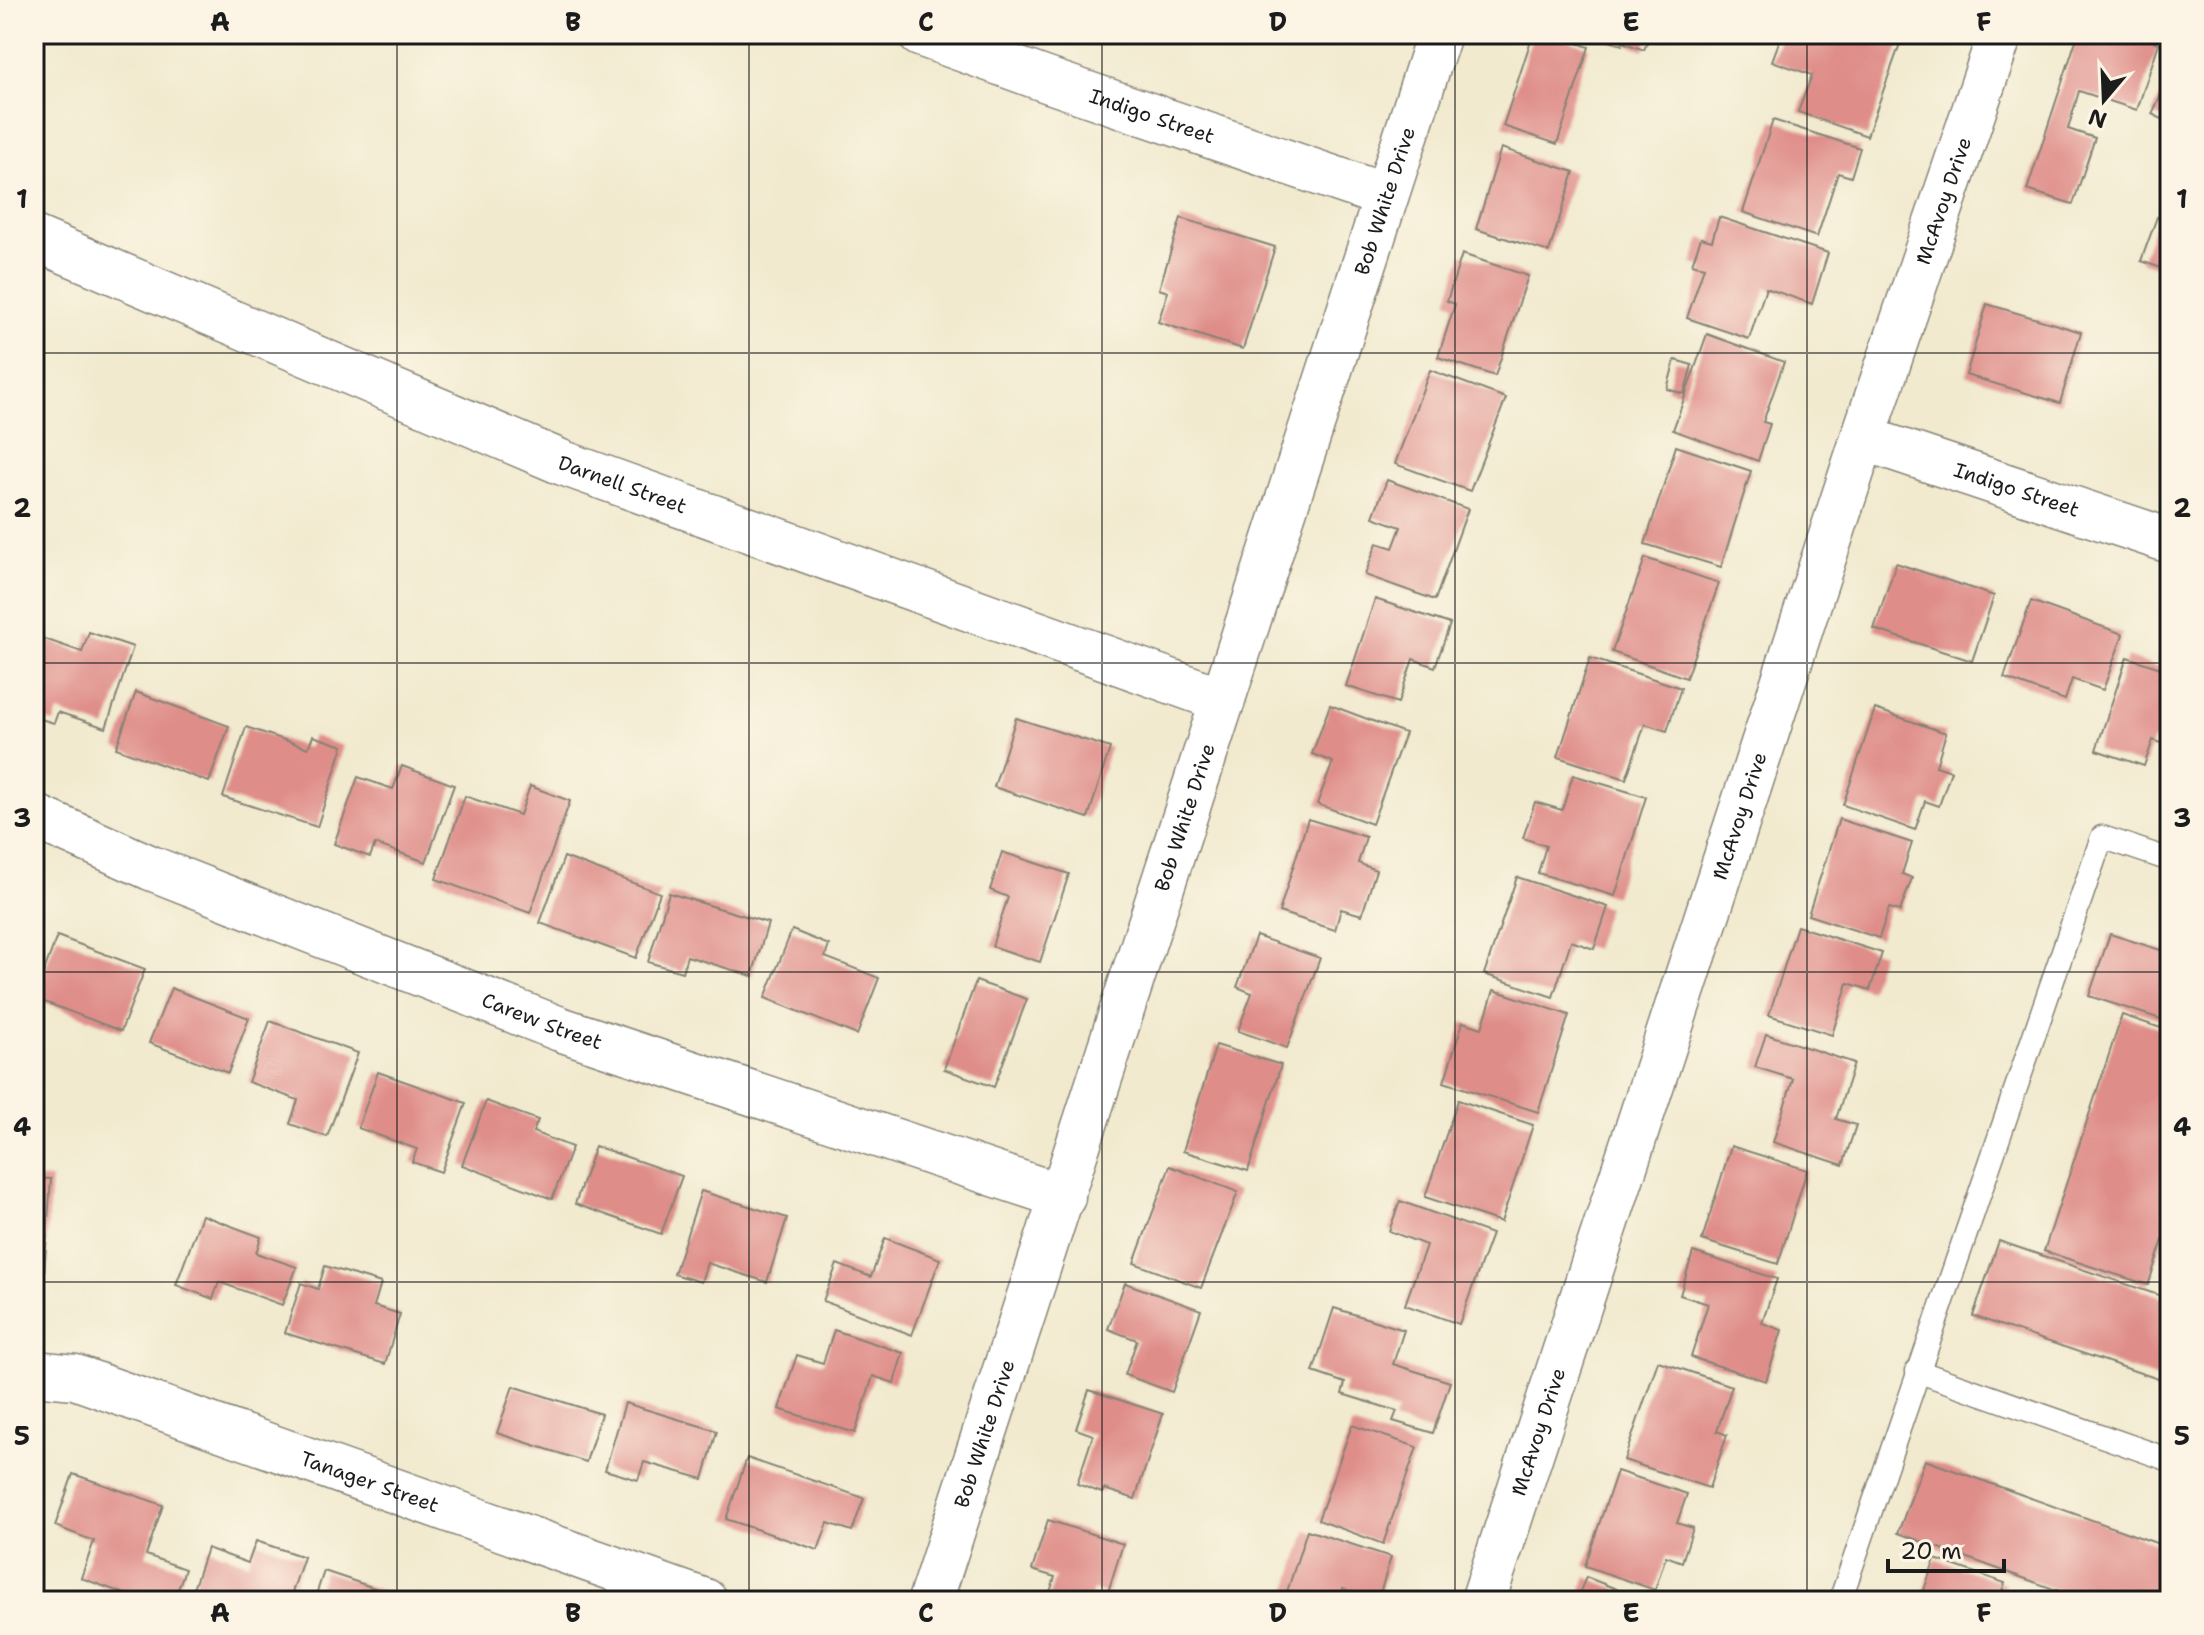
<svg xmlns="http://www.w3.org/2000/svg" width="2204" height="1635" font-family="'Shantell Sans',sans-serif">
  <style>
    .building { fill: #df8d89 }
    .lines { fill: none; stroke-linecap: round; stroke-linejoin: round }
    .service-casing { stroke: #868376; stroke-width: 25 }
    .minor-casing { stroke: #868376; stroke-width: 47 }
    .service { stroke: #fff; stroke-width: 22 }
    .minor { stroke: #fff; stroke-width: 44 }
    .grid { fill: none; stroke: #1c1c1c; stroke-width: 2; stroke-opacity: 0.55 }
    .labels { text-anchor: middle; dominant-baseline: central; stroke-width: 6; stroke-linejoin: round; paint-order: stroke }
    .street-label { font-size: 20px; fill: #1c1c1c; stroke: #fcf5e5 }
    .neatline { fill: none; stroke: #1c1c1c; stroke-width: 3 }
    .grid-label { font-size: 26px; text-anchor: middle; font-weight: bold; fill: #1c1c1c }
  </style>
  <rect width="100%" height="100%" fill="#fcf5e5"/>
  <filter id="ink" filterUnits="userSpaceOnUse"><feTurbulence type="fractalNoise" baseFrequency=".0125" numOctaves="2"/><feDisplacementMap in="SourceGraphic" scale="16" xChannelSelector="R" yChannelSelector="G"/><feConvolveMatrix kernelMatrix="1 2 1 2 8 2 1 2 1" color-interpolation-filters="sRGB"/></filter>
  <filter id="wash" filterUnits="userSpaceOnUse"><feTurbulence type="fractalNoise" baseFrequency=".006" numOctaves="4" result="noise"/><feDisplacementMap in="SourceGraphic" scale="32" xChannelSelector="R" yChannelSelector="G"/><feGaussianBlur stdDeviation="1.8" result="paint"/><feColorMatrix in="noise" values="0 0 0 0 0 0 0 0 0 0 0 0 0 0 0 0 0 1.4 0 .05"/><feComposite in="paint" operator="in"/></filter>
  <g filter="url(#wash)">
    <rect width="100%" height="100%" fill="#f1eacf"/>
    <g id="blocks">
      <g class="building">
        <polygon points="1533,34 1550,34 1589,47 1557,144 1503,126"/>
        <polygon points="1590,34 1625,34 1622,45"/>
        <polygon points="1628,34 1650,34 1644,50 1625,43"/>
        <polygon points="1782,34 1891,34 1902,38 1867,136 1798,112 1812,75 1772,61"/>
        <polygon points="2078,34 2130,34 2159,43 2137,110 2079,91 2068,129 2095,138 2073,204 2027,190"/>
        <polygon points="2170,75 2170,123 2152,114"/>
        <polygon points="1773,120 1860,148 1851,177 1838,173 1817,237 1743,212"/>
        <polygon points="1501,148 1574,172 1549,252 1476,229"/>
        <polygon points="1719,217 1828,253 1812,304 1766,288 1749,339 1687,318 1704,267 1692,264 1701,238 1712,241"/>
        <polygon points="2157,217 2170,221 2170,271 2141,261"/>
        <polygon points="1181,218 1275,247 1243,349 1158,322 1168,292 1159,289"/>
        <polygon points="1462,254 1528,276 1495,376 1438,357 1455,304 1447,301"/>
        <polygon points="1987,304 2081,332 2060,403 1966,375"/>
        <polygon points="1707,334 1784,362 1763,422 1770,424 1758,461 1673,430"/>
        <polygon points="1675,360 1692,365 1684,394 1667,389"/>
        <polygon points="1430,370 1506,398 1470,491 1395,464"/>
        <polygon points="1676,446 1751,471 1721,567 1645,544"/>
        <polygon points="1387,480 1468,509 1435,600 1365,575 1377,543 1393,548 1401,527 1373,517"/>
        <polygon points="1645,558 1719,583 1686,678 1612,652"/>
        <polygon points="1896,563 1994,596 1972,661 1874,629"/>
        <polygon points="1375,599 1450,624 1435,667 1413,659 1398,703 1346,686"/>
        <polygon points="2031,601 2123,634 2103,690 2072,679 2065,700 2004,678"/>
        <polygon points="89,632 133,647 106,728 58,712 54,723 34,717 34,652 39,637 82,652"/>
        <polygon points="2127,657 2170,671 2170,746 2153,740 2144,766 2096,750"/>
        <polygon points="1590,658 1681,688 1667,731 1645,724 1626,779 1558,757"/>
        <polygon points="136,692 229,726 209,782 116,748"/>
        <polygon points="1330,705 1405,733 1372,824 1317,804 1333,762 1312,754"/>
        <polygon points="1875,709 1946,733 1936,766 1951,771 1939,806 1925,801 1915,830 1843,805"/>
        <polygon points="1016,718 1110,748 1088,818 994,787"/>
        <polygon points="246,727 308,748 313,736 343,746 317,827 223,797"/>
        <polygon points="402,766 454,785 426,862 375,844 370,857 334,844 358,777 393,789"/>
        <polygon points="1573,775 1646,797 1615,896 1538,873 1546,846 1523,838 1535,802 1562,810"/>
        <polygon points="530,786 570,801 530,913 436,879 465,796 520,815"/>
        <polygon points="1308,819 1366,837 1358,863 1376,870 1362,915 1341,909 1335,930 1279,912"/>
        <polygon points="1839,819 1912,843 1902,874 1912,878 1900,911 1889,908 1879,938 1808,915"/>
        <polygon points="1002,852 1069,874 1040,962 992,946 1008,897 990,890"/>
        <polygon points="564,857 660,893 636,958 540,923"/>
        <polygon points="1517,877 1608,907 1594,949 1571,941 1553,997 1484,974"/>
        <polygon points="669,893 768,923 752,976 687,956 682,972 648,962"/>
        <polygon points="1797,926 1882,953 1870,990 1848,983 1832,1035 1769,1015"/>
        <polygon points="792,930 829,945 825,957 879,978 857,1035 765,998"/>
        <polygon points="2110,934 2170,953 2170,1022 2089,996"/>
        <polygon points="57,936 145,969 121,1031 34,998"/>
        <polygon points="1256,936 1320,958 1287,1048 1238,1031 1252,993 1237,987"/>
        <polygon points="976,981 1027,999 994,1087 944,1069"/>
        <polygon points="171,988 249,1018 228,1073 149,1043"/>
        <polygon points="1494,990 1569,1015 1538,1112 1444,1082 1463,1022 1482,1028"/>
        <polygon points="2122,1015 2170,1031 2170,1219 2148,1285 2044,1251"/>
        <polygon points="270,1021 358,1053 327,1137 290,1124 298,1100 248,1082"/>
        <polygon points="1766,1034 1854,1063 1836,1119 1856,1125 1843,1165 1773,1142 1793,1079 1755,1067"/>
        <polygon points="1216,1045 1281,1065 1248,1171 1183,1151"/>
        <polygon points="378,1072 466,1103 441,1172 412,1162 417,1149 358,1128"/>
        <polygon points="1458,1100 1533,1125 1501,1222 1425,1197"/>
        <polygon points="486,1101 538,1120 533,1132 572,1147 552,1199 462,1165"/>
        <polygon points="595,1146 682,1176 661,1234 575,1204"/>
        <polygon points="1731,1146 1807,1170 1778,1264 1702,1240"/>
        <polygon points="1170,1166 1238,1192 1201,1288 1134,1263"/>
        <polygon points="34,1178 51,1179 43,1289 34,1288"/>
        <polygon points="701,1191 787,1218 767,1282 707,1263 701,1282 674,1274"/>
        <polygon points="1400,1201 1492,1234 1459,1324 1405,1305 1426,1245 1389,1231"/>
        <polygon points="202,1215 261,1237 256,1253 297,1267 282,1305 219,1282 213,1299 176,1285"/>
        <polygon points="885,1238 940,1259 912,1335 823,1301 837,1264 871,1277"/>
        <polygon points="1999,1241 2170,1299 2170,1383 1973,1316"/>
        <polygon points="1693,1252 1777,1279 1762,1323 1782,1330 1766,1381 1691,1357 1708,1304 1680,1295"/>
        <polygon points="325,1266 381,1283 374,1306 400,1314 385,1364 285,1333 301,1283 318,1289"/>
        <polygon points="1125,1283 1201,1310 1172,1392 1125,1375 1137,1340 1108,1329"/>
        <polygon points="1334,1308 1404,1330 1393,1364 1450,1382 1433,1433 1393,1421 1397,1411 1342,1394 1345,1383 1313,1372"/>
        <polygon points="834,1330 903,1353 894,1383 873,1376 855,1433 779,1409 797,1355 823,1363"/>
        <polygon points="1658,1361 1732,1386 1717,1431 1727,1435 1709,1488 1624,1460"/>
        <polygon points="513,1386 601,1414 586,1462 497,1433"/>
        <polygon points="1089,1390 1163,1414 1135,1499 1104,1489 1102,1493 1077,1484 1093,1435 1076,1429"/>
        <polygon points="625,1403 717,1431 703,1479 644,1462 638,1480 605,1470"/>
        <polygon points="1352,1425 1417,1447 1383,1544 1318,1520"/>
        <polygon points="747,1458 864,1498 852,1531 828,1523 818,1550 726,1519"/>
        <polygon points="1925,1460 2170,1548 2170,1601 2087,1601 1898,1533"/>
        <polygon points="1617,1471 1687,1494 1677,1523 1693,1528 1682,1562 1666,1556 1655,1590 1585,1566"/>
        <polygon points="73,1474 163,1505 146,1555 185,1569 174,1601 144,1601 81,1578 94,1541 55,1526"/>
        <polygon points="1048,1520 1123,1544 1107,1595 1093,1590 1090,1601 1047,1601 1055,1577 1032,1570"/>
        <polygon points="1307,1530 1391,1557 1378,1600 1343,1589 1339,1601 1284,1601"/>
        <polygon points="256,1541 304,1557 289,1601 189,1601 207,1548 248,1563"/>
        <polygon points="1935,1559 2005,1583 1998,1601 1920,1601"/>
        <polygon points="324,1571 395,1595 393,1601 314,1601"/>
        <polygon points="1586,1577 1647,1601 1576,1601"/>
      </g>
    </g>
  </g>
  <g filter="url(#ink)">
    <use href="#blocks" fill-opacity="0" stroke="#868376" stroke-width="2"/>
    <g class="lines">
      <defs>
        <g id="service">
          <polyline points="1917,1371 2170,1460"/>
          <polyline points="1840,1601 2102,837 2170,860"/>
        </g>
        <g id="minor">
          <path id="s1" d="M920,34L1044,79L1386,196"/>
          <path id="s2" d="M34,238L563,463L1223,700"/>
          <path id="s3" d="M1863,438L2170,541"/>
          <path id="s4" d="M34,816L151,868L560,1029L1063,1197"/>
          <path id="s5" d="M34,1373L75,1377L705,1601"/>
          <path id="s6" d="M930,1601L1439,34"/>
          <path id="s7" d="M1483,1601L1863,438L2000,34"/>
        </g>
      </defs>
      <use href="#service" class="service-casing"/>
      <use href="#minor" class="minor-casing"/>
      <use href="#service" class="service"/>
      <use href="#minor" class="minor"/>
    </g>
  </g>
  <path class="grid" d="M397,34V1601M749,34V1601M1102,34V1601M1455,34V1601M1807,34V1601M34,353H2170M34,663H2170M34,972H2170M34,1282H2170"/>
  <g class="labels">
    <g class="street-label">
      <text stroke="none"><textPath href="#s1" startOffset="246">Indigo Street</textPath></text>
      <text stroke="none"><textPath href="#s6" startOffset="1472">Bob White Drive</textPath></text>
      <text stroke="none"><textPath href="#s7" startOffset="1474">McAvoy Drive</textPath></text>
      <text stroke="none"><textPath href="#s2" startOffset="638">Darnell Street</textPath></text>
      <text stroke="none"><textPath href="#s3" startOffset="162">Indigo Street</textPath></text>
      <text stroke="none"><textPath href="#s7" startOffset="826">McAvoy Drive</textPath></text>
      <text stroke="none"><textPath href="#s6" startOffset="824">Bob White Drive</textPath></text>
      <text stroke="none"><textPath href="#s4" startOffset="548">Carew Street</textPath></text>
      <text stroke="none"><textPath href="#s7" startOffset="178">McAvoy Drive</textPath></text>
      <text stroke="none"><textPath href="#s6" startOffset="176">Bob White Drive</textPath></text>
      <text stroke="none"><textPath href="#s5" startOffset="354">Tanager Street</textPath></text>
    </g>
  </g>
  <rect width="2204" height="1635" fill="none" stroke="#fcf5e5" stroke-width="88"/>
  <g transform="translate(2104 100) rotate(199)" stroke="#fcf5e5" stroke-width="6" paint-order="stroke">
  <path d="M0-6L14 30L0 20L-14 30Z" fill="#1c1c1c"/>
  <text y="-12" font-size="22" font-weight="bold" text-anchor="middle" fill="#1c1c1c">N</text>
  </g>
  <path d="M1888 1559v12h116v-12" fill="none" stroke="#1c1c1c" stroke-width="4"/>
  <text x="1900" y="1559" font-size="24" fill="#1c1c1c" stroke="#fcf5e5" stroke-width="6" paint-order="stroke">20 m</text>
  <rect x="44" y="44" width="2116" height="1547" class="neatline"/>
  <g class="grid-label">
    <text x="220" y="31">A</text>
    <text x="573" y="31">B</text>
    <text x="926" y="31">C</text>
    <text x="1278" y="31">D</text>
    <text x="1631" y="31">E</text>
    <text x="1984" y="31">F</text>
    <text x="22" y="208">1</text>
    <text x="2182" y="208">1</text>
    <text x="22" y="517">2</text>
    <text x="2182" y="517">2</text>
    <text x="22" y="827">3</text>
    <text x="2182" y="827">3</text>
    <text x="22" y="1136">4</text>
    <text x="2182" y="1136">4</text>
    <text x="22" y="1445">5</text>
    <text x="2182" y="1445">5</text>
    <text x="220" y="1622">A</text>
    <text x="573" y="1622">B</text>
    <text x="926" y="1622">C</text>
    <text x="1278" y="1622">D</text>
    <text x="1631" y="1622">E</text>
    <text x="1984" y="1622">F</text>
  </g>
</svg>
